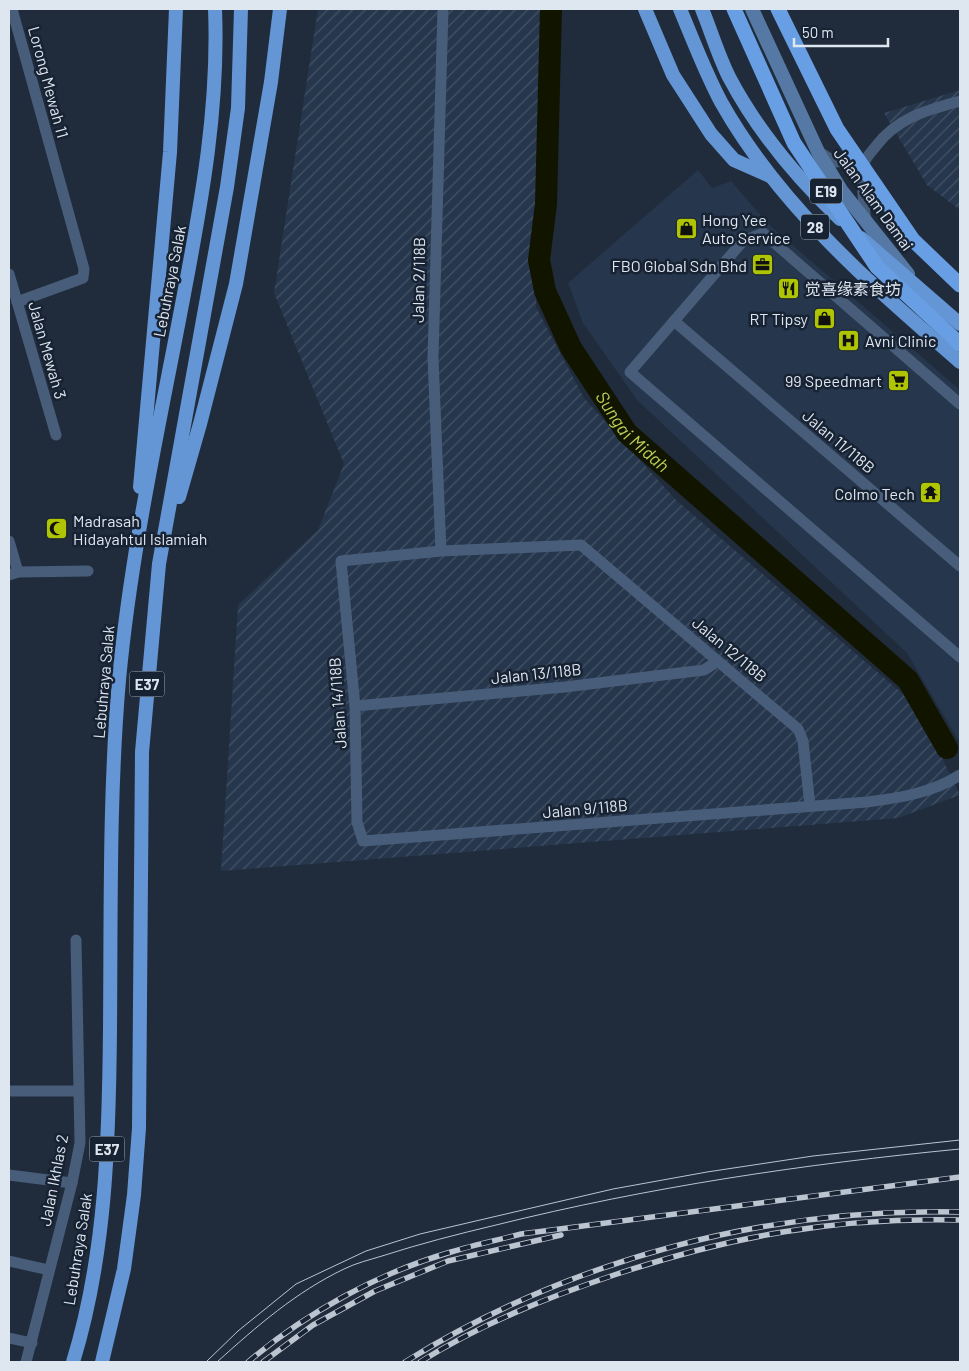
<svg xmlns="http://www.w3.org/2000/svg" width="969" height="1371" font-family="Barlow,'Noto Sans SC',sans-serif">
  <style>
    .built { fill: #26364c }
    .industrial { fill: url(#industrial-furrows) }
    .lines { fill: none; stroke-linecap: round; stroke-linejoin: round }
    .river { stroke: #111500; stroke-width: 22 }
    .minor { stroke: #475d79; stroke-width: 11 }
    .secondary { stroke: #5578a4; stroke-width: 14 }
    .trunk { stroke: #6496d5; stroke-width: 14 }
    .tram { stroke: #bbc4cf; stroke-width: 1 }
    .rail-casing { stroke: #bbc4cf; stroke-width: 5.5 }
    .rail { stroke: #172232; stroke-width: 4; stroke-dasharray: 11; stroke-linecap: butt }
    .motorway-bridge { stroke: #689fe4; stroke-width: 15 }
    .labels { text-anchor: middle; dominant-baseline: central; stroke-width: 5; stroke-linejoin: round; paint-order: stroke }
    .shield { fill: #172232; stroke: #a2abb7; stroke-width: 1 }
    .shield-label { font-size: 15px; font-weight: bold; fill: #dee6f0 }
    .street-label { font-size: 16px; fill: #dee6f0; stroke: #172232 }
    .poi-label { font-size: 16px; fill: #dee6f0; stroke: #172232; text-anchor: start }
    .water-label { font-size: 18px; font-style: italic; fill: #bdd056; stroke: #172232 }
  </style>
  <defs>
    <pattern id="industrial-furrows" width="10" height="10" patternUnits="userSpaceOnUse" patternTransform="scale(1.25)"><rect width="10" height="10" fill="#26364c"/><path d="M-1 1l2-2M0 10L10 0M9 11l2-2" fill="none" stroke="#455366"/></pattern>
  </defs>
  <rect width="100%" height="100%" fill="#202c3c"/>
  <polygon class="built" points="698,170 712,188 731,181 767,223 960,390 960,743 907,653 637,400 583,323 568,283"/>
  <g class="industrial">
    <polygon points="318,9 542,9 536,307 584,398 676,500 917,706 960,795 898,818 221,871 238,605 318,530 344,464 274,293"/>
    <polygon points="960,90 960,210 927,185 884,113"/>
  </g>
  <g class="lines">
    <path class="river" id="s1" d="M551,9L546,204L539,260L545,291L571,348L627,433L908,680L947,748"/>
    <g class="minor">
      <polyline points="12,9 84,269 83,278 17,302"/>
      <polyline points="818,151 835,162 864,160"/>
      <path d="M866,223C864,204 860,181 865,161C867,156 873,150 876,146C898,117 928,110 960,101"/>
      <polyline points="9,274 56,435"/>
      <polyline points="674,321 960,566"/>
      <polyline points="960,404 763,233 743,241 630,372 960,657"/>
      <polyline points="9,541 18,572"/>
      <polyline points="441,551 433,358 443,9"/>
      <polyline points="9,575 18,572 88,571"/>
      <polyline points="355,706 565,687 704,670 718,661"/>
      <path d="M810,806L803,741L798,729L581,545L441,551L341,561L355,706L357,822L363,841L867,802C899,798 932,793 960,775"/>
      <polyline points="9,1091 78,1091"/>
      <polyline points="9,1175 72,1183"/>
      <polyline points="9,1261 49,1270"/>
      <polyline points="9,1338 32,1343"/>
      <polyline points="26,1362 72,1183 80,1143 76,940"/>
    </g>
    <polyline class="secondary" points="752,9 819,154 841,190 908,274"/>
    <g class="trunk">
      <polyline points="645,9 673,75 711,134 734,160 770,176"/>
      <path d="M680,9C693,40 705,72 721,102C780,207 871,284 960,362"/>
      <path d="M702,9C711,31 718,55 729,77C757,130 796,177 840,219"/>
      <polyline points="861,238 960,324"/>
      <polyline points="140,487 170,152 176,9"/>
      <polyline points="179,497 200,424 236,284 271,82 280,9"/>
      <path d="M73,1362C106,1255 109,1141 110,1029C111,913 109,796 119,680C131,550 160,422 184,294C202,199 219,106 215,9"/>
      <polyline points="102,1362 124,1269 134,1195 139,1128 142,752 159,564 227,187 238,108 241,9"/>
    </g>
    <g class="tram">
      <polyline points="206,1362 238,1331 296,1284 366,1251 420,1234 613,1189 707,1172 813,1156 960,1140"/>
      <path d="M217,1362C257,1326 296,1292 344,1269C356,1263 369,1260 382,1256C419,1244 458,1234 496,1225C649,1187 804,1164 960,1149"/>
    </g>
    <defs>
      <g id="rail">
        <path d="M248,1362C306,1313 378,1273 451,1252C474,1245 498,1240 521,1234L960,1177"/>
        <polyline points="263,1362 313,1325 375,1291 448,1261 561,1235"/>
        <path d="M405,1362C569,1260 767,1207 960,1212"/>
        <path d="M420,1362C481,1324 546,1298 614,1275C732,1236 835,1217 960,1220"/>
      </g>
    </defs>
    <use href="#rail" class="rail-casing"/>
    <use href="#rail" class="rail"/>
    <g class="motorway-bridge">
      <polyline points="734,9 794,143 877,267 960,344"/>
      <polyline points="778,9 837,129 913,240 960,285"/>
    </g>
  </g>
  <defs>
    <symbol id="shop-square" viewBox="-11 -11 22 22"><rect x="-9" y="-9" width="18" height="18" rx="4" fill="#afc504" stroke="#172232"/><path d="M-5-2.5h2.3a2.7 3.5 0 0 1 5.4 0H5L5.5 6h-11ZM-1.5-2.5h3a1.5 2.3 0 0 0-3 0Z" fill="#111"/></symbol>
    <symbol id="office-square" viewBox="-11 -11 22 22"><rect x="-9" y="-9" width="18" height="18" rx="4" fill="#afc504" stroke="#172232"/><path d="M-6-3h4V-5.5h4V-3h4V5H-6ZM-1-4.5V-3h2v-1.5ZM-6 0V1H6V0Z" fill="#111"/></symbol>
    <symbol id="restaurant-square" viewBox="-11 -11 22 22"><rect x="-9" y="-9" width="18" height="18" rx="4" fill="#afc504" stroke="#172232"/><path d="M-5-6h1v4h1v-4h1v4h1v-4h1v5L-1.5 .5V6h-2V.5L-5-1ZM5-6V6H3V1.5H1.5Q1.5-4 5-6Z" fill="#111"/></symbol>
    <symbol id="hospital-square" viewBox="-11 -11 22 22"><rect x="-9" y="-9" width="18" height="18" rx="4" fill="#afc504" stroke="#172232"/><path d="M-5-5h3v3.5h4V-5h3V5h-3V1.5h-4V5h-3Z" fill="#111"/></symbol>
    <symbol id="supermarket-square" viewBox="-11 -11 22 22"><rect x="-9" y="-9" width="18" height="18" rx="4" fill="#afc504" stroke="#172232"/><path d="M-6-5.5h2.5l.6 2H6L4.5 2H-2.5L-4.4-4H-6ZM-1.5 3.2a1.3 1.3 0 1 0 .1 0ZM3 3.2a1.3 1.3 0 1 0 .1 0Z" fill="#111"/></symbol>
    <symbol id="temple-square" viewBox="-11 -11 22 22"><rect x="-9" y="-9" width="18" height="18" rx="4" fill="#afc504" stroke="#172232"/><path d="M0-6L5-2H3V0L6.5 2.5H4V6H1.5V3h-3V6H-4V2.5H-6.5L-3 0V-2H-5Z" fill="#111"/></symbol>
    <symbol id="mosque-square" viewBox="-11 -11 22 22"><rect x="-9" y="-9" width="18" height="18" rx="4" fill="#afc504" stroke="#172232"/><path d="M3.5-4.9A6 6 0 1 0 3.5 4.9A5 5 0 1 1 3.5-4.9Z" fill="#111"/></symbol>
  </defs>
  <g fill-rule="evenodd">
    <use href="#shop-square" x="674" y="216" width="25" height="25"/>
    <use href="#office-square" x="750" y="252" width="25" height="25"/>
    <use href="#restaurant-square" x="776" y="276" width="25" height="25"/>
    <use href="#shop-square" x="812" y="306" width="25" height="25"/>
    <use href="#hospital-square" x="836" y="328" width="25" height="25"/>
    <use href="#supermarket-square" x="886" y="368" width="25" height="25"/>
    <use href="#temple-square" x="918" y="480" width="25" height="25"/>
    <use href="#mosque-square" x="44" y="516" width="25" height="25"/>
  </g>
  <g class="labels">
    <g class="shield">
      <rect x="810" y="178.5" width="32" height="25" rx="4"/>
      <rect x="801" y="214.5" width="28" height="25" rx="4"/>
      <rect x="129.5" y="671.5" width="35" height="25" rx="4"/>
      <rect x="89.5" y="1136.5" width="35" height="25" rx="4"/>
    </g>
    <g class="shield-label">
      <text x="826" y="191">E19</text>
      <text x="815" y="227">28</text>
      <text x="147" y="684">E37</text>
      <text x="107" y="1149">E37</text>
    </g>
    <g class="street-label">
      <text transform="translate(49 82) rotate(75)">Lorong Mewah 11</text>
      <text transform="translate(874 199) rotate(54)">Jalan Alam Damai</text>
      <text transform="translate(418 280) rotate(-89)">Jalan 2/118B</text>
      <text transform="translate(169 281) rotate(-79)">Lebuhraya Salak</text>
      <text transform="translate(48 350) rotate(74)">Jalan Mewah 3</text>
      <text transform="translate(839 441) rotate(40)">Jalan 11/118B</text>
      <text transform="translate(730 649) rotate(40)">Jalan 12/118B</text>
      <text transform="translate(536 673) rotate(-6)">Jalan 13/118B</text>
      <text transform="translate(103 682) rotate(-85)">Lebuhraya Salak</text>
      <text transform="translate(337 703) rotate(-94)">Jalan 14/118B</text>
      <text transform="translate(585 808) rotate(-5)">Jalan 9/118B</text>
      <text transform="translate(53 1180) rotate(-79)">Jalan Ikhlas 2</text>
      <text transform="translate(77 1249) rotate(-81)">Lebuhraya Salak</text>
    </g>
    <g class="poi-label">
      <text x="702" y="219">Hong Yee<tspan x="702" dy="18">Auto Service</tspan></text>
      <text x="747" y="265" text-anchor="end">FBO Global Sdn Bhd</text>
      <text x="805" y="288">觉喜缘素食坊</text>
      <text x="808" y="318" text-anchor="end">RT Tipsy</text>
      <text x="865" y="340">Avni Clinic</text>
      <text x="882" y="380" text-anchor="end">99 Speedmart</text>
      <text x="915" y="493" text-anchor="end">Colmo Tech</text>
      <text x="73" y="520">Madrasah<tspan x="73" dy="18">Hidayahtul Islamiah</tspan></text>
    </g>
    <g class="water-label">
      <text stroke="none"><textPath href="#s1" startOffset="450">Sungai Midah</textPath></text>
    </g>
  </g>
  <rect width="969" height="1371" fill="none" stroke="#dee6f0" stroke-width="20"/>
  <path d="M794 38v8h94v-8" fill="none" stroke="#dee6f0" stroke-width="2.5"/>
  <text x="802" y="38" font-size="15" fill="#dee6f0" stroke="#172232" stroke-width="4" paint-order="stroke">50 m</text>
</svg>
